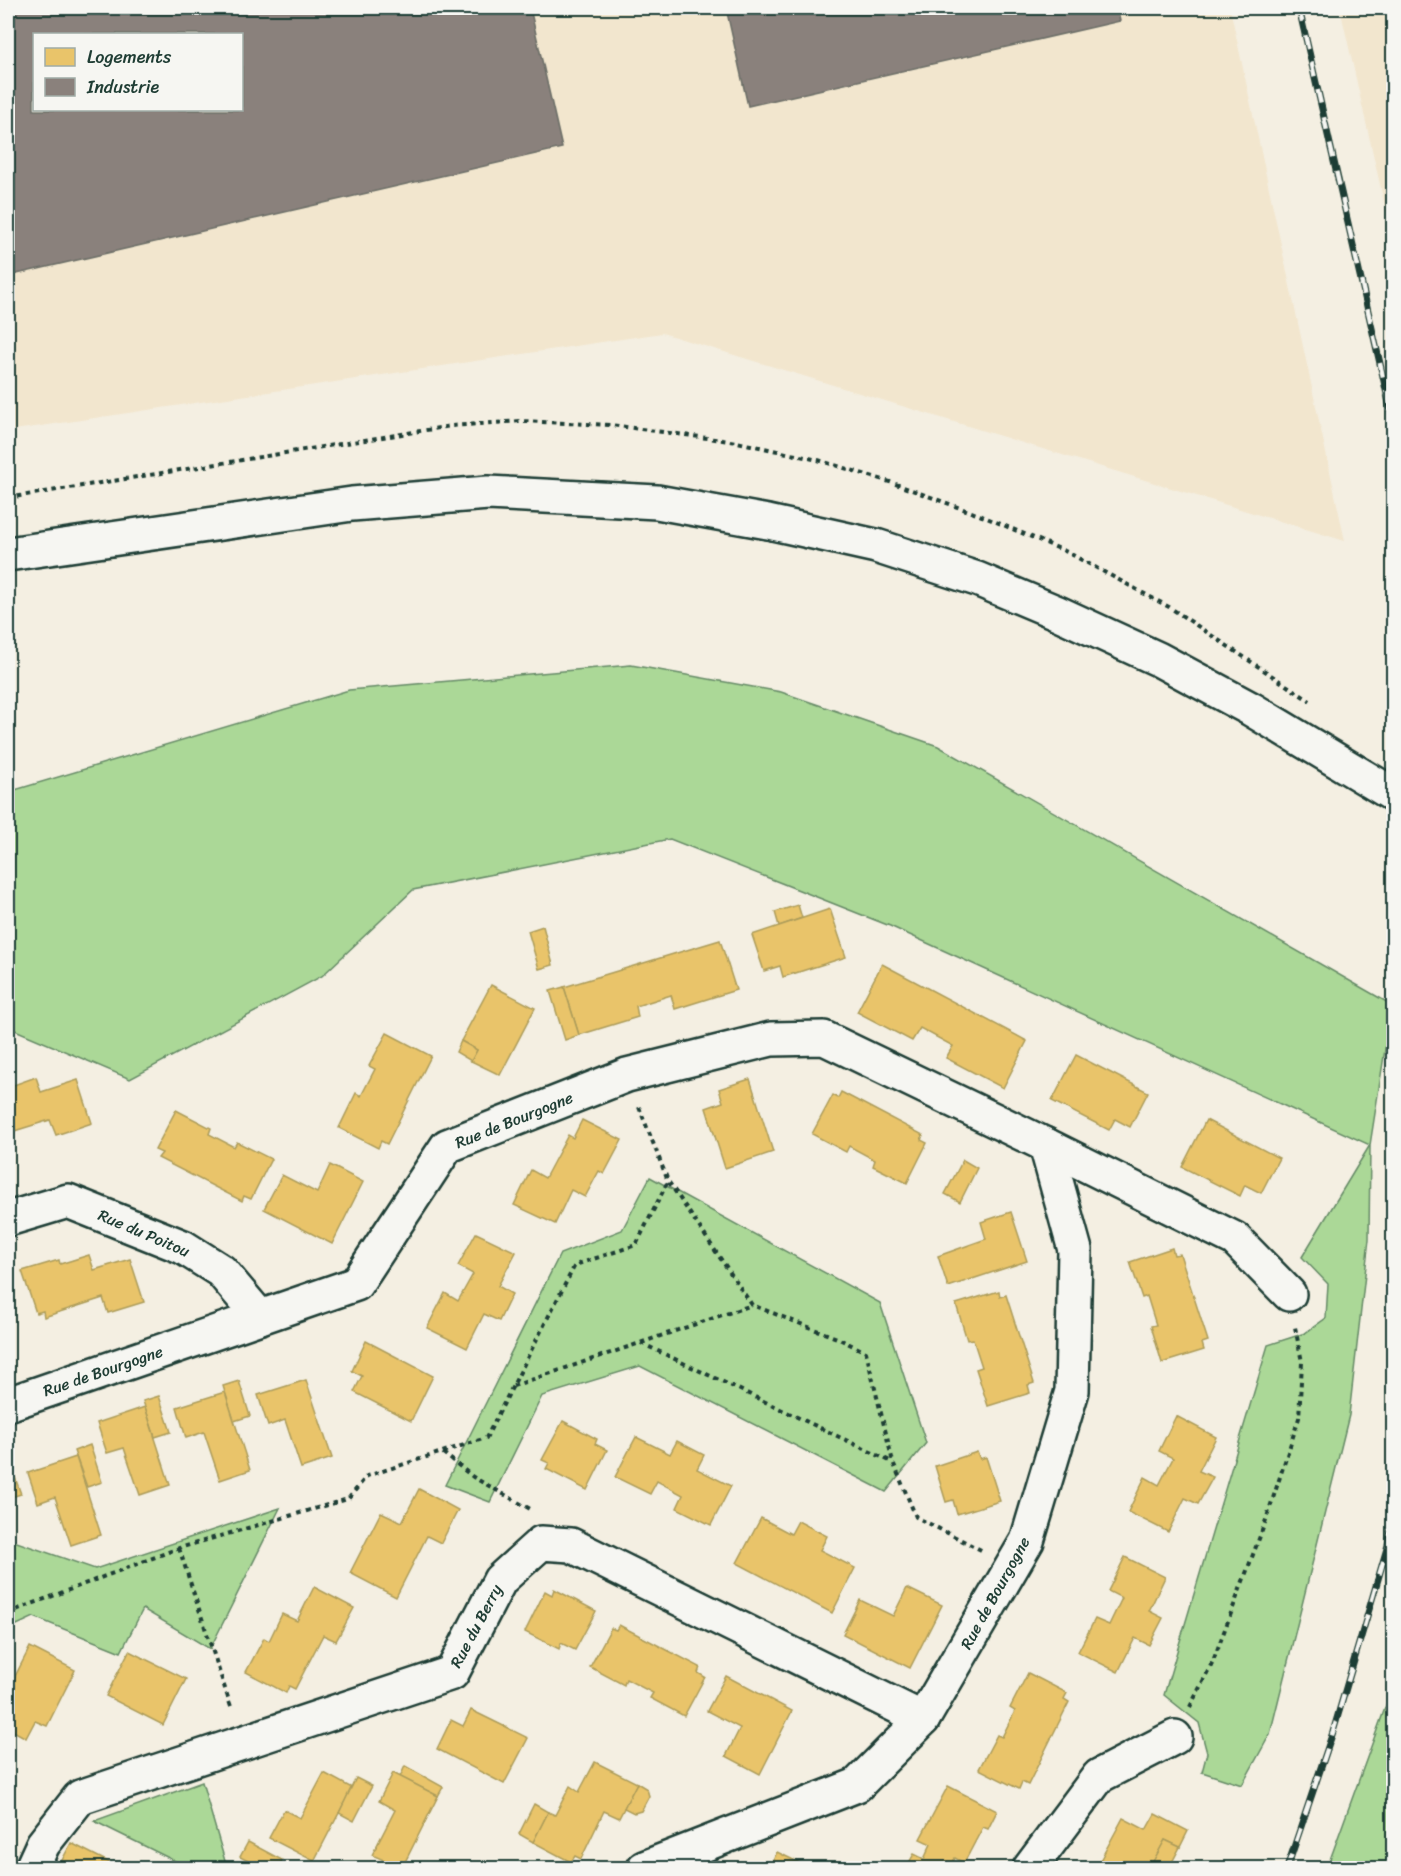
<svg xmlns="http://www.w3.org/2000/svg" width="1401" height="1876" font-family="Sriracha,sans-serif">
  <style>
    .built { fill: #f2e6ce; fill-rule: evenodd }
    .green { fill: #abd897; stroke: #658a66; stroke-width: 1.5 }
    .homes { fill: #e9c46a; stroke: #ac9c5a; stroke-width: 1.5 }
    .industry { fill: #8a817c; stroke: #6a6d66; stroke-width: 1.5; fill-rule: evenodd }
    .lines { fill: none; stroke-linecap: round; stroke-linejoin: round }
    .street-casing { stroke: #1f3d34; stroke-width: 38 }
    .primary-casing { stroke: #1f3d34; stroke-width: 38 }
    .path { stroke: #1f3d34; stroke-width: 4; stroke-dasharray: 4.5 4.5; stroke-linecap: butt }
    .street { stroke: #f6f6f2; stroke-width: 33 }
    .primary { stroke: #f6f6f2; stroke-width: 33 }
    .rail-casing { stroke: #1f3d34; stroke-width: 7 }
    .rail { stroke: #f6f6f2; stroke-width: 4.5; stroke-dasharray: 14; stroke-linecap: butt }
    .labels { text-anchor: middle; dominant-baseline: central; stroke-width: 6; stroke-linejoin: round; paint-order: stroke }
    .street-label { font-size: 16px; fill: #1f3d34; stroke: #f6f6f2 }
  </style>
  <rect width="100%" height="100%" fill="#f4efe2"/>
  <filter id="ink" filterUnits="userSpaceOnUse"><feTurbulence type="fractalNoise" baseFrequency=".0167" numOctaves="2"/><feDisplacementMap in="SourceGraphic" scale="12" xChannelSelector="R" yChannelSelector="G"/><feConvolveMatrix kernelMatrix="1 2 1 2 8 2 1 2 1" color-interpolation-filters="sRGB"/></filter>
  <g filter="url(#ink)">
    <g class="built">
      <path d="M8,8H1230L1345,541L662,333L8,431ZM34,34H242V110H34Z"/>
      <polygon points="1340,8 1393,8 1393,242"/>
    </g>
    <g class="green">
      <polygon points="631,665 781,692 938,746 1392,1005 1370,1145 1369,1239 1349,1415 1270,1734 1242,1785 1202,1772 1207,1753 1199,1723 1164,1695 1268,1345 1305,1333 1326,1318 1328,1284 1302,1257 1370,1145 890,926 670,839 413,890 322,976 130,1079 8,1027 8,792 349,690"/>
      <polygon points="650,1177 880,1303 926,1443 886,1492 640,1366 542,1396 490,1502 445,1485 560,1254 622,1230"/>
      <polygon points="280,1508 210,1649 143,1609 121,1652 34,1617 8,1629 8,1539 95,1569"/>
      <polygon points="1393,1686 1393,1868 1327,1868"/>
      <polygon points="202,1782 227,1868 189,1868 94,1821"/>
    </g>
    <g class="homes">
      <polygon points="798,905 802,918 779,926 775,912"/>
      <polygon points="830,909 846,957 783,977 780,966 764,971 752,935"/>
      <polygon points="543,926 553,965 539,969 528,931"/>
      <polygon points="720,940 736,990 675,1009 671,995 636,1006 638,1017 579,1035 564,987"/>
      <polygon points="882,964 1027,1041 1003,1088 946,1058 953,1046 920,1028 912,1041 857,1012"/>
      <polygon points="491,985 535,1008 500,1075 471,1061 477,1050 461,1041"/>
      <polygon points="564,987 579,1035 565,1040 550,991"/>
      <polygon points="387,1033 431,1056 387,1144 381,1141 378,1148 339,1128 356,1093 361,1096 375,1069 369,1066"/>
      <polygon points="461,1041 477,1050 471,1061 456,1052"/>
      <polygon points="1076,1055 1148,1092 1130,1127 1115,1119 1109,1130 1052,1101"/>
      <polygon points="36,1077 41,1092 78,1080 92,1123 56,1135 50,1120 8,1133 8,1087"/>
      <polygon points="750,1079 773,1152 725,1168 706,1108 723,1102 719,1089"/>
      <polygon points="841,1092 923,1135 921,1140 927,1143 907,1183 873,1166 875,1160 849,1146 846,1152 812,1134 833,1095 838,1098"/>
      <polygon points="176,1110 211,1128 209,1134 234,1147 237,1142 271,1159 251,1199 244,1196 242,1201 158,1158 162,1153 155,1150"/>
      <polygon points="582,1120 622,1140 604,1174 599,1171 585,1197 571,1190 555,1224 514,1205 531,1170 545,1178 568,1135 573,1138"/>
      <polygon points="1206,1120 1279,1158 1261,1193 1245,1185 1240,1196 1182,1167"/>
      <polygon points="963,1160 977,1168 960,1202 945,1194"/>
      <polygon points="330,1165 363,1182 332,1244 264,1209 282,1175 317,1193"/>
      <polygon points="1011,1212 1027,1261 948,1287 938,1256 986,1239 981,1222"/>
      <polygon points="476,1233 516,1252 498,1286 512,1294 499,1321 484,1314 467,1348 427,1328 445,1293 458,1301 473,1274 458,1266"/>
      <polygon points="1172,1248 1174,1255 1180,1254 1208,1341 1202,1343 1204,1350 1162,1363 1151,1326 1156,1325 1147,1296 1142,1298 1130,1262"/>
      <polygon points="89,1255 94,1270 130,1259 144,1302 108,1313 103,1298 44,1317 43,1311 36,1313 22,1271 59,1260 60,1264"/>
      <polygon points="999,1291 1000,1297 1006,1295 1034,1383 1028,1385 1030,1393 988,1406 976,1369 982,1367 973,1339 967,1340 956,1304"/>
      <polygon points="366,1341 433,1376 411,1421 354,1392 362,1376 352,1371"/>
      <polygon points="306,1380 332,1458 301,1468 285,1420 268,1426 258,1395"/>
      <polygon points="239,1381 250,1416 234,1421 223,1386"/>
      <polygon points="225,1392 250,1470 220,1480 204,1432 186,1438 177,1407"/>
      <polygon points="159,1396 171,1432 155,1437 143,1401"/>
      <polygon points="145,1407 170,1485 140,1495 124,1448 107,1453 97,1423"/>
      <polygon points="1176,1416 1216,1437 1199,1471 1213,1477 1198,1504 1185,1498 1168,1532 1128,1512 1145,1477 1159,1485 1173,1458 1159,1451"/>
      <polygon points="563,1421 597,1439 595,1444 607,1450 587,1490 546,1469 549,1463 542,1460"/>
      <polygon points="636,1437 670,1454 677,1441 704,1455 697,1469 731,1486 711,1525 677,1508 683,1495 657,1481 650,1494 615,1477"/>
      <polygon points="90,1445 102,1482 87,1487 74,1451"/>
      <polygon points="977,1452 980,1459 986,1457 1000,1501 957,1514 953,1500 946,1502 935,1466"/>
      <polygon points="76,1457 101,1535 71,1545 55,1497 38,1503 28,1473"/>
      <polygon points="8,1458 21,1494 8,1498"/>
      <polygon points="419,1489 458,1510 441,1543 427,1536 396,1597 350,1573 381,1512 402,1522"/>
      <polygon points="761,1518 791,1534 798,1521 827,1536 820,1550 855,1568 832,1613 737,1563"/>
      <polygon points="1125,1557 1165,1577 1149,1611 1163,1618 1149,1645 1135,1638 1118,1672 1078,1652 1095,1619 1109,1625 1122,1598 1108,1591"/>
      <polygon points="314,1587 354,1608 336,1641 323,1635 295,1689 289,1686 286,1693 246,1672 264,1638 269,1641 282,1614 297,1621"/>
      <polygon points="907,1588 942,1605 910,1668 843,1634 860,1600 893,1616"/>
      <polygon points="554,1589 596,1611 575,1650 561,1643 559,1649 525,1632 545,1591 552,1595"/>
      <polygon points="619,1625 700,1667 698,1673 705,1677 684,1716 650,1698 653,1693 626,1679 624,1685 590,1667 611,1628 616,1630"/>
      <polygon points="30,1647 75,1670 47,1726 35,1721 26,1738 8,1728 8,1690"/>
      <polygon points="129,1651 186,1679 163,1725 106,1696"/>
      <polygon points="1028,1673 1067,1693 1064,1699 1069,1702 1028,1785 1022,1782 1019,1789 979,1769 997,1735 1002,1737 1015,1711 1010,1708"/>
      <polygon points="726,1676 792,1711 760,1774 726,1756 740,1728 707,1711"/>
      <polygon points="471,1710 528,1738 504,1784 437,1749 451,1720 463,1726"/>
      <polygon points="595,1762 637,1783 619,1818 604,1811 581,1859 575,1856 571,1862 533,1842 548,1812 555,1815 570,1786 579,1792"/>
      <polygon points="405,1766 443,1787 438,1796 400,1777"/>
      <polygon points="324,1773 352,1788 314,1861 269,1838 284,1810 300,1818"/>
      <polygon points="393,1773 438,1796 402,1868 372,1855 395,1810 379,1801"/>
      <polygon points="356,1778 372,1786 354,1821 339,1813"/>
      <polygon points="637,1783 647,1789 649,1796 641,1811 634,1813 624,1808"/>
      <polygon points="948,1786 997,1811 988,1829 983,1827 964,1863 955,1858 950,1868 906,1868 914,1854 924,1859 931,1844 920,1839"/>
      <polygon points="534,1804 548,1812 533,1842 519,1834"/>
      <polygon points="1155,1814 1188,1831 1180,1847 1165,1840 1150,1868 1096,1868 1123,1818 1146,1830"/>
      <polygon points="1165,1840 1180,1847 1169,1868 1153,1868 1150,1867"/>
      <polygon points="248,1842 282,1860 278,1868 262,1868 240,1857"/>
      <polygon points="71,1843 120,1868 58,1868"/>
      <polygon points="777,1852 810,1868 782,1868 772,1863"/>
    </g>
    <g class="industry">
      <path d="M8,8H530L562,148L8,276ZM34,34H242V110H34Z"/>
      <polygon points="726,8 1117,8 1120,21 748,106"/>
    </g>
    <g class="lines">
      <defs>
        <g id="street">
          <polyline points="1046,1145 1235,1239 1289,1294"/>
          <polyline points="8,1219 68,1201 183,1247 221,1271 260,1317"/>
          <polyline points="8,1404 356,1284 447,1146 627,1075 771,1039 824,1038 1046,1145 1075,1250 1072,1391 1027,1541 923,1719 857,1785 644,1868"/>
          <polyline points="32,1868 43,1844 80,1797 452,1673 500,1580 541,1543 571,1545 923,1719"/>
          <polyline points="1030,1868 1099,1776 1175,1737"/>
        </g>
        <polyline id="primary" points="8,554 352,504 488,493 657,502 768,522 876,546 977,579 1058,613 1158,659 1251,709 1394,795"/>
      </defs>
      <use href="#street" class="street-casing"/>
      <use href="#primary" class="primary-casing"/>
      <g class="path">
        <polyline points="8,498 451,426 521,421 611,425 737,442 818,460 890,482 982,516 1067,552 1169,607 1310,701"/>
        <polyline points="639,1107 668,1181 752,1305 837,1338 866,1352 893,1462 916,1517 983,1551"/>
        <polyline points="641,1343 892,1462"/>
        <polyline points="513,1386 752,1305"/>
        <polyline points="443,1453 473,1477 532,1510"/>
        <polyline points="179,1548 232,1710"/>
        <polyline points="8,1613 179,1548 348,1499 367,1476 486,1438 575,1265 636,1245 668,1181"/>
        <polyline points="1190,1707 1213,1661 1266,1520 1299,1418 1302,1362 1295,1327"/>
      </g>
      <use href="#street" class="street"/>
      <use href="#primary" class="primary"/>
      <defs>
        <g id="rail">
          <polyline points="1299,8 1394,425"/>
          <polyline points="1287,1868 1333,1732 1388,1545 1394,1513"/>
        </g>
      </defs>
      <use href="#rail" class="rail-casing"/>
      <use href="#rail" class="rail"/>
    </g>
  </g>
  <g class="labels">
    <g class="street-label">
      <text transform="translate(514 1120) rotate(-22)">Rue de Bourgogne</text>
      <text transform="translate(144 1233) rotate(23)">Rue du Poitou</text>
      <text transform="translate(103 1371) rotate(-19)">Rue de Bourgogne</text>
      <text transform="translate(995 1593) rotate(-61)">Rue de Bourgogne</text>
      <text transform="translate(476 1626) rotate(-62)">Rue du Berry</text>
    </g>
  </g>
  <rect width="1401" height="1876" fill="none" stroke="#f6f6f2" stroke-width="30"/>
  <rect x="15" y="15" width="1371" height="1846" fill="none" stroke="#1f3d34" stroke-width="2" filter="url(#ink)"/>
  <rect x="33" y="33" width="210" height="78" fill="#f6f6f2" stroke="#a0aca6" stroke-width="1.5"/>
  <rect x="45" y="48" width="30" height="18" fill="#e9c46a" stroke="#a0aca6" stroke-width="1.5"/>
  <text x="87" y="63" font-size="18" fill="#1f3d34">Logements</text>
  <rect x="45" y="78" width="30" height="18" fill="#8a817c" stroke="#a0aca6" stroke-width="1.5"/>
  <text x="87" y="93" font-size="18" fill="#1f3d34">Industrie</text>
</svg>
